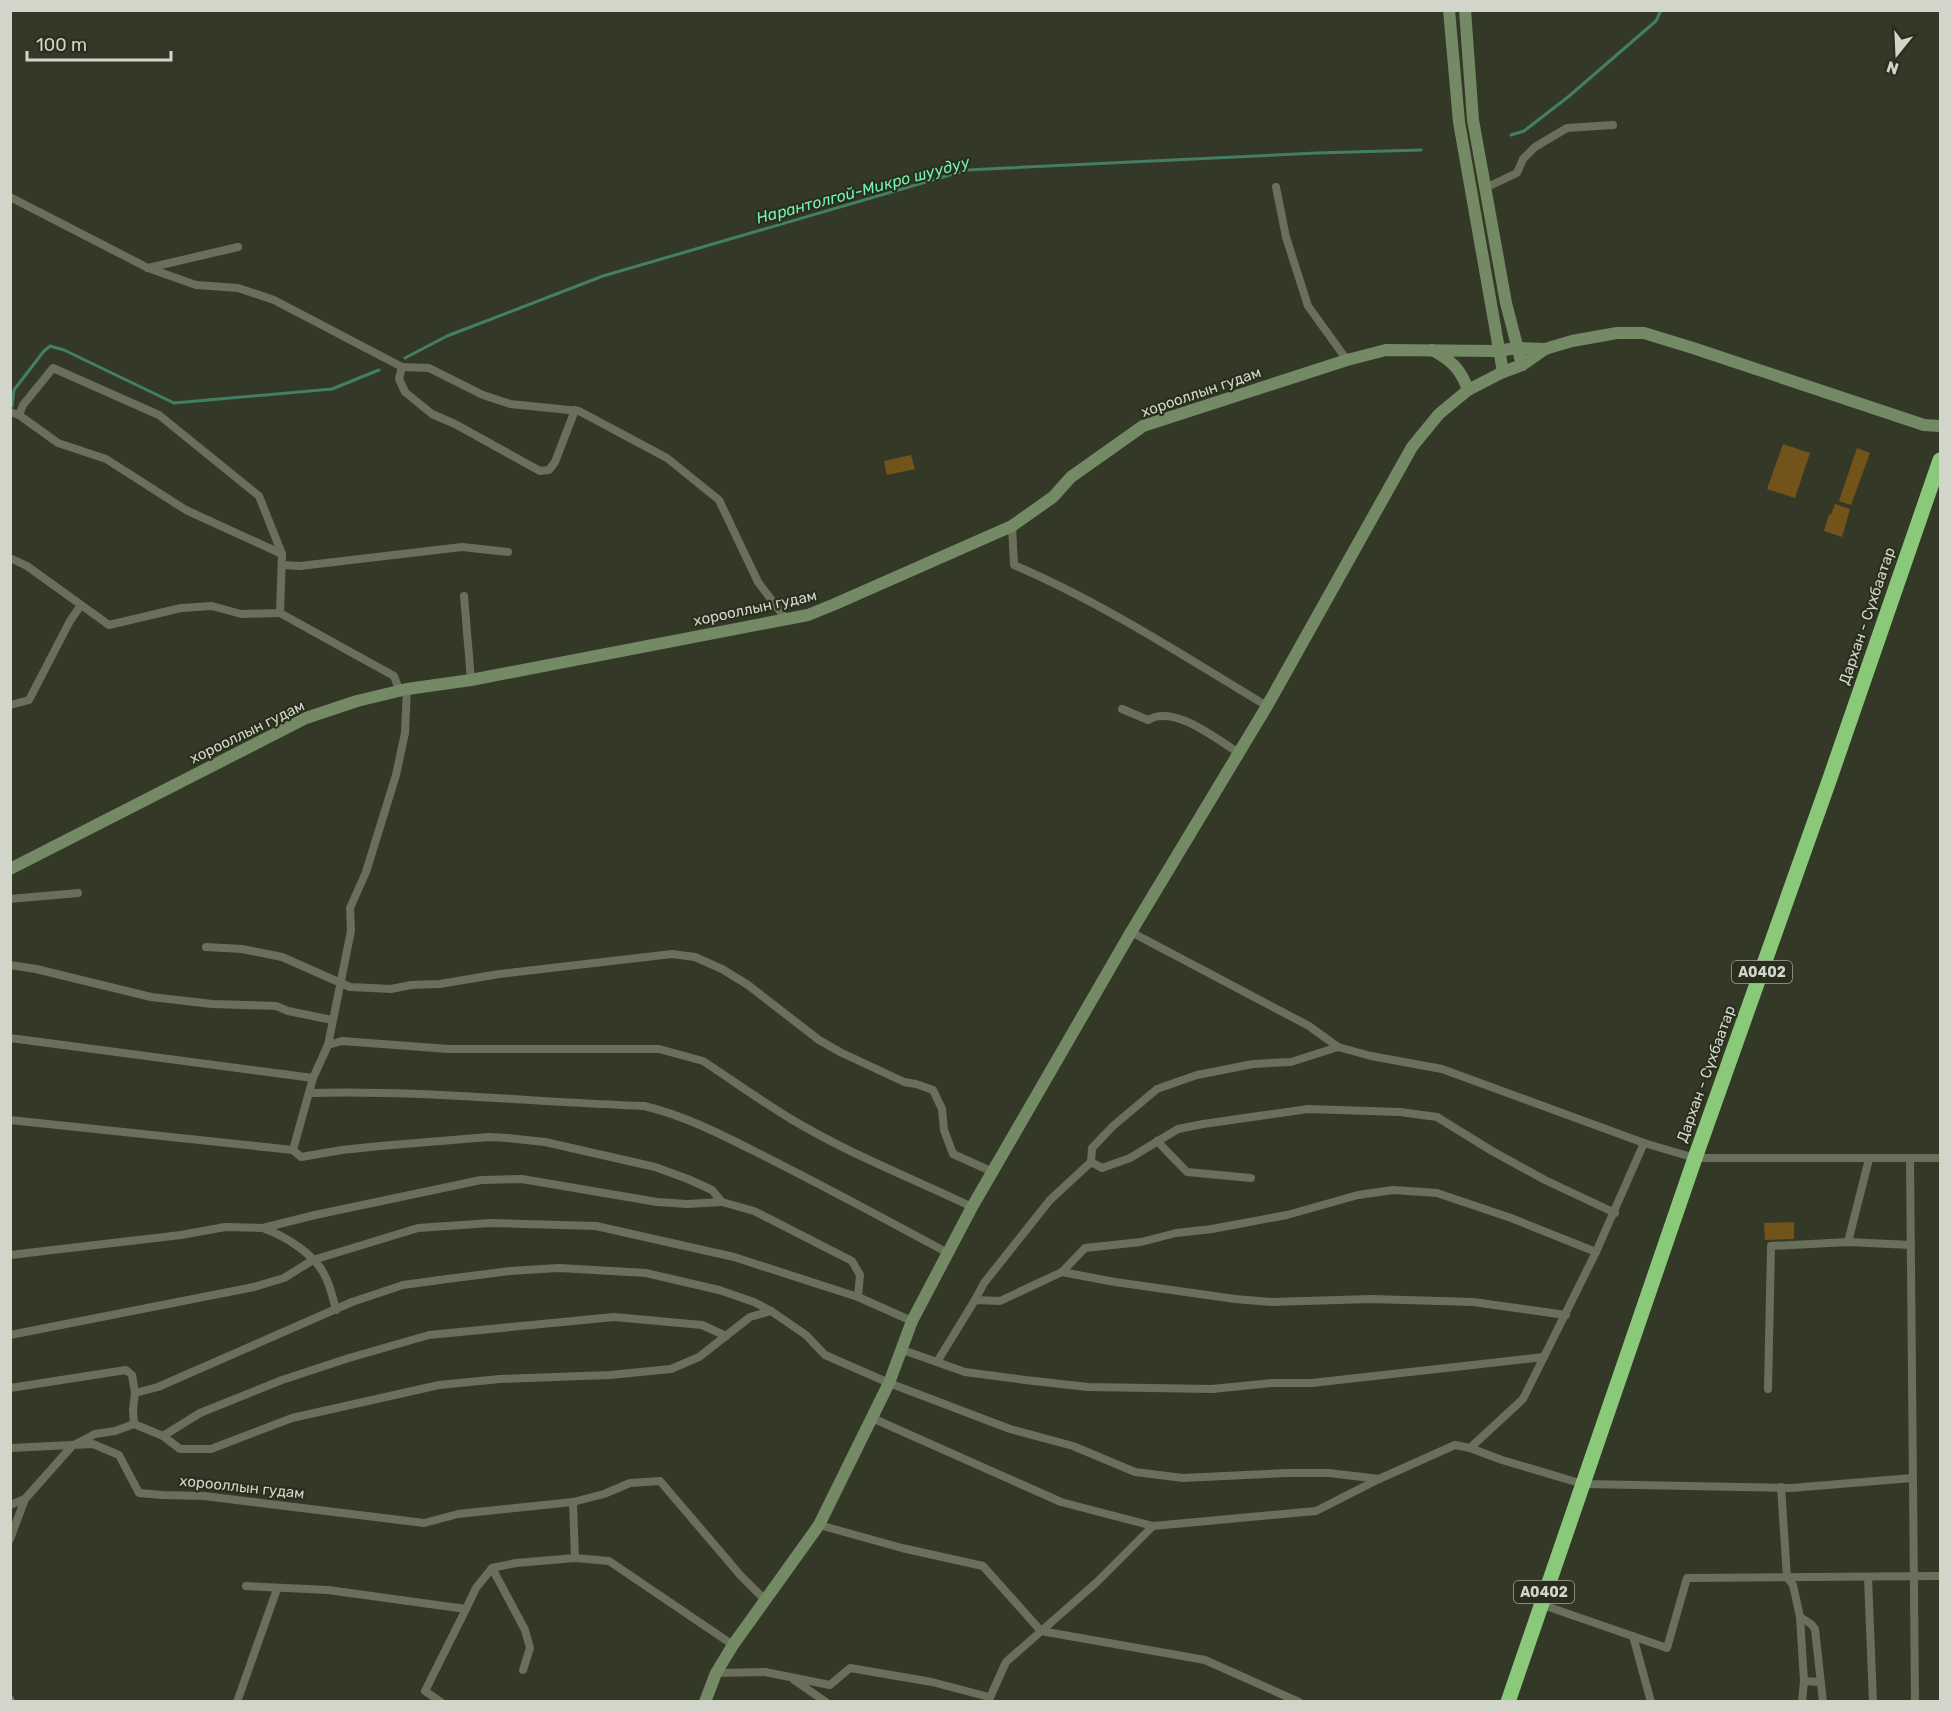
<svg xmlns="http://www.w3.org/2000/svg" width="1951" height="1712" font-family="Rubik,sans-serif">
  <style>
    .green { fill: #72531a }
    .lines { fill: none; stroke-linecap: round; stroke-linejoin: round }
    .stream { stroke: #427f64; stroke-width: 3 }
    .street { stroke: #6a6f5b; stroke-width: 8 }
    .secondary { stroke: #738a64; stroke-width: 12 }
    .highway { stroke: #89c979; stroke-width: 15 }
    .labels { text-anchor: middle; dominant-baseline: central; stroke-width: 4.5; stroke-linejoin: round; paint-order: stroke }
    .shield { fill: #2a2f1d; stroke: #a0a396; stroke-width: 1.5 }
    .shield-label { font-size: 14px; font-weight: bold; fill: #d2d5ca }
    .street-label { font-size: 15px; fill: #d2d5ca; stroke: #2a2f1d }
    .water-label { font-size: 16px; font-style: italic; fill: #73f2b2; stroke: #2a2f1d }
  </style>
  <rect width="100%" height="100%" fill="#343927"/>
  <g class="green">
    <polygon points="1783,444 1810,453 1795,498 1767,489"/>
    <polygon points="1857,448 1870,453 1851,505 1839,501"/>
    <polygon points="911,455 915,469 887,475 884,461"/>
    <polygon points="1835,504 1850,509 1842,537 1824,531 1829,514 1831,515"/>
    <polygon points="1794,1222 1794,1239 1765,1240 1764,1223"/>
  </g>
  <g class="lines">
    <g class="stream">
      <polyline points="1511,135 1524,131 1568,97 1656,21 1661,10"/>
      <polyline points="405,358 447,336 603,276 967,170 1317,153 1421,150"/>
      <polyline points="12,406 14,390 44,351 50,346 64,350 174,403 332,389 379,370"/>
    </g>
    <g class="street">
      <polyline points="1276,187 1286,237 1308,306 1347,360"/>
      <polyline points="1485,188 1517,173 1523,159 1535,147 1567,128 1613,125"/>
      <polyline points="10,197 148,268 196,285 238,288 274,300 402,367 429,368 483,395 510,404 579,411 667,458 719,500 758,582 786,619"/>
      <polyline points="148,268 238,247"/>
      <polyline points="402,367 399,379 405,392 432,414 455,424 540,471 549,470 555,462 575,410"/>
      <polyline points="10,412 19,415 58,443 106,459 186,510 282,554"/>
      <polyline points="19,415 23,405 53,368 159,415 259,496 282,554 280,613 394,676 400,692"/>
      <path d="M1012,526L1014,565C1103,603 1184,656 1267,706"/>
      <polyline points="10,558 27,566 109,625 181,608 212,606 241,614 280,613"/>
      <polyline points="283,565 300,566 462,547 508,552"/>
      <polyline points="464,596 471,680"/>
      <polyline points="10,705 29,700 70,621 81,605"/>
      <path d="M1122,709L1148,720C1174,704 1216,739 1239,753"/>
      <polyline points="10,899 78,893"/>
      <polyline points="1131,932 1309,1026 1338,1047 1371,1056 1442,1069 1644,1143 1695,1158 1940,1158"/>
      <polyline points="206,947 242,949 282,957 350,987 391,989 411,985 440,984 499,974 672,954 695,957 722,969 748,985 819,1040 840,1052 904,1082 916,1084 933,1090 942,1109 944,1130 953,1154 993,1172"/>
      <polyline points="10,965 36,969 151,997 212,1004 276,1006 288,1011 332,1020"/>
      <polyline points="10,1038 313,1078"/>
      <path d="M328,1045L342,1041L448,1049H659L703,1061C732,1080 761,1101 791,1119C849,1154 912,1178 972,1207"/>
      <path d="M309,1093C421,1090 532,1102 644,1106C687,1116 726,1137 766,1157C827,1188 887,1220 948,1253"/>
      <polyline points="10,1120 293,1150"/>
      <polyline points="1157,1141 1187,1172 1251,1178"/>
      <polyline points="1910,1158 1915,1702"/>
      <polyline points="1091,1162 1102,1168 1130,1158 1178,1129 1203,1124 1308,1109 1400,1112 1437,1117 1492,1151 1545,1180 1615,1213"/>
      <polyline points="722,1202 754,1211 852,1261 860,1275 858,1297"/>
      <path d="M265,1229C285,1236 314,1254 324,1274C330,1284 333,1298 336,1310"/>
      <polyline points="1848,1242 1869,1159"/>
      <polyline points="10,1255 181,1235 225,1227 263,1228 315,1215 481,1180 522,1179 657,1202 687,1204 722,1202 712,1190 688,1179 655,1167 545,1142 507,1138 489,1137 380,1146 342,1150 301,1157 293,1150 313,1078 328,1045 351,931 350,908 366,872 396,775 405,733 407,689"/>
      <polyline points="1062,1272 1115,1282 1235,1299 1271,1302 1371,1299 1473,1302 1566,1315"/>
      <polyline points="975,1300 984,1283 1050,1200 1091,1162 1092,1148 1113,1126 1157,1089 1197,1075 1253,1064 1291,1062 1338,1047"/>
      <polyline points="10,1335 254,1287 284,1278 313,1260 418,1228 491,1223 596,1226 734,1257 858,1297 912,1321"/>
      <polyline points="900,1349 965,1372 1025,1380 1088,1387 1212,1389 1273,1383 1312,1383 1544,1357"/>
      <polyline points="937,1362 975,1300 1000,1301 1062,1272 1085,1248 1141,1242 1176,1233 1212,1229 1287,1215 1358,1195 1393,1190 1437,1193 1511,1218 1596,1252"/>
      <polyline points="10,1388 126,1370 132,1375 135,1393"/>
      <polyline points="1768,1389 1771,1246 1848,1242 1911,1245"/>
      <polyline points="872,1418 1061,1502 1153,1526"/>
      <polyline points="134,1424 133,1410 135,1393 158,1387 352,1302 403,1285 447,1279 510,1271 559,1268 646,1273 719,1290 754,1302 771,1311"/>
      <polyline points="163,1436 200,1413 282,1380 349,1358 429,1335 614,1317 702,1325 726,1336"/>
      <polyline points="10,1448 93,1444 119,1455 139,1493 162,1495 204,1496 424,1523 458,1514 573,1502 604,1494 630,1483 660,1481 741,1576 765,1600"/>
      <polyline points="1470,1448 1502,1460 1583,1484 1791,1488 1912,1478"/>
      <polyline points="1781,1487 1787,1577 1793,1585 1800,1617 1811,1624 1815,1629 1823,1702"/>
      <polyline points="573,1502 575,1558"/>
      <polyline points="10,1505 25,1499 72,1446 95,1434 115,1431 134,1424 163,1436 180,1449 211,1449 292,1418 439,1385 500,1379 610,1375 671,1369 699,1357 750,1317 771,1311 806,1335 825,1355 889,1383 1010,1429 1073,1446 1135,1472 1183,1478 1286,1473 1329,1473 1379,1479"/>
      <polyline points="819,1525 902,1548 983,1566 1041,1631 1205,1660 1299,1702"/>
      <polyline points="10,1539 25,1499"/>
      <polyline points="492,1568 525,1630 530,1648 523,1670"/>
      <polyline points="1868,1577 1873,1702"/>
      <polyline points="246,1586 328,1590 466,1609 476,1588 492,1568 516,1563 575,1558 609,1561 733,1645"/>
      <polyline points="1540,1604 1667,1648 1687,1578 1940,1576"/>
      <polyline points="1800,1617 1804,1681"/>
      <polyline points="1633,1636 1651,1702"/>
      <polyline points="716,1673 765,1672 830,1685 850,1668 932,1682 989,1697"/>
      <polyline points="794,1680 826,1702"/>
      <polyline points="10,1699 11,1702"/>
      <polyline points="237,1702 277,1589"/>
      <polyline points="441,1702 425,1691 466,1609"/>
      <polyline points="988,1702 1006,1662 1097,1582 1153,1526 1316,1511 1379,1479 1455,1445 1470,1448 1523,1399 1596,1252 1644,1143"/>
      <polyline points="1802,1702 1804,1681 1820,1682"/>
    </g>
    <g class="secondary">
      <polyline points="1449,10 1459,122 1503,372"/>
      <polyline points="1465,10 1473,120 1506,303 1522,365"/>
      <path d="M1432,350C1451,360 1461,369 1468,390"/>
      <polyline points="10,869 306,718 357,701 407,689 471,680 808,615 835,604 1012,526 1053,497 1071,477 1143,426 1347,360 1386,350 1498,351 1516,348 1545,349"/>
      <polyline points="705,1702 716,1673 733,1645 819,1525 889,1383 912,1321 972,1207 1131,932 1267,706 1412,447 1439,414 1468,390 1503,372 1522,365 1545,349 1572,341 1617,333 1644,333 1693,348 1924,425 1940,426"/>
    </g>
    <polyline class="highway" points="1508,1702 1695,1158 1829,781 1940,460"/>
  </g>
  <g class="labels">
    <g class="shield">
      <rect x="1732" y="961" width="60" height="22" rx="4.5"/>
      <rect x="1514" y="1581" width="60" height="22" rx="4.5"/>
    </g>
    <g class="shield-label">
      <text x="1762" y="972">A0402</text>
      <text x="1544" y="1592">A0402</text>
    </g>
    <g class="street-label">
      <text transform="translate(1201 392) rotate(-19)">хорооллын гудам</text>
      <text transform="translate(755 608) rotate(-12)">хорооллын гудам</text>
      <text transform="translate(1867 616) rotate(-71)">Дархан - Сүхбаатар</text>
      <text transform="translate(247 732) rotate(-26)">хорооллын гудам</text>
      <text transform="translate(1706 1074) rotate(-70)">Дархан - Сүхбаатар</text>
      <text transform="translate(242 1487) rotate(6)">хорооллын гудам</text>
    </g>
    <g class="water-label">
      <text transform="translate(863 190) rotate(-15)">Нарантолгой-Микро шуудуу</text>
    </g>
  </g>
  <rect width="1951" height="1712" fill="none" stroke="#d2d5ca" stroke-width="24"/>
  <g transform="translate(1897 54) rotate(198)" stroke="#2a2f1d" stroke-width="4.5" paint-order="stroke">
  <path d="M0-4.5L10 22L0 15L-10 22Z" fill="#d2d5ca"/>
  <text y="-9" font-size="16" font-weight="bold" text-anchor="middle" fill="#d2d5ca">N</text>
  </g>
  <path d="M27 51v9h144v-9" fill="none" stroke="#d2d5ca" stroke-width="3"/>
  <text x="36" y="51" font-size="18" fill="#d2d5ca" stroke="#2a2f1d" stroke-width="4.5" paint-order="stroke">100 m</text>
</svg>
